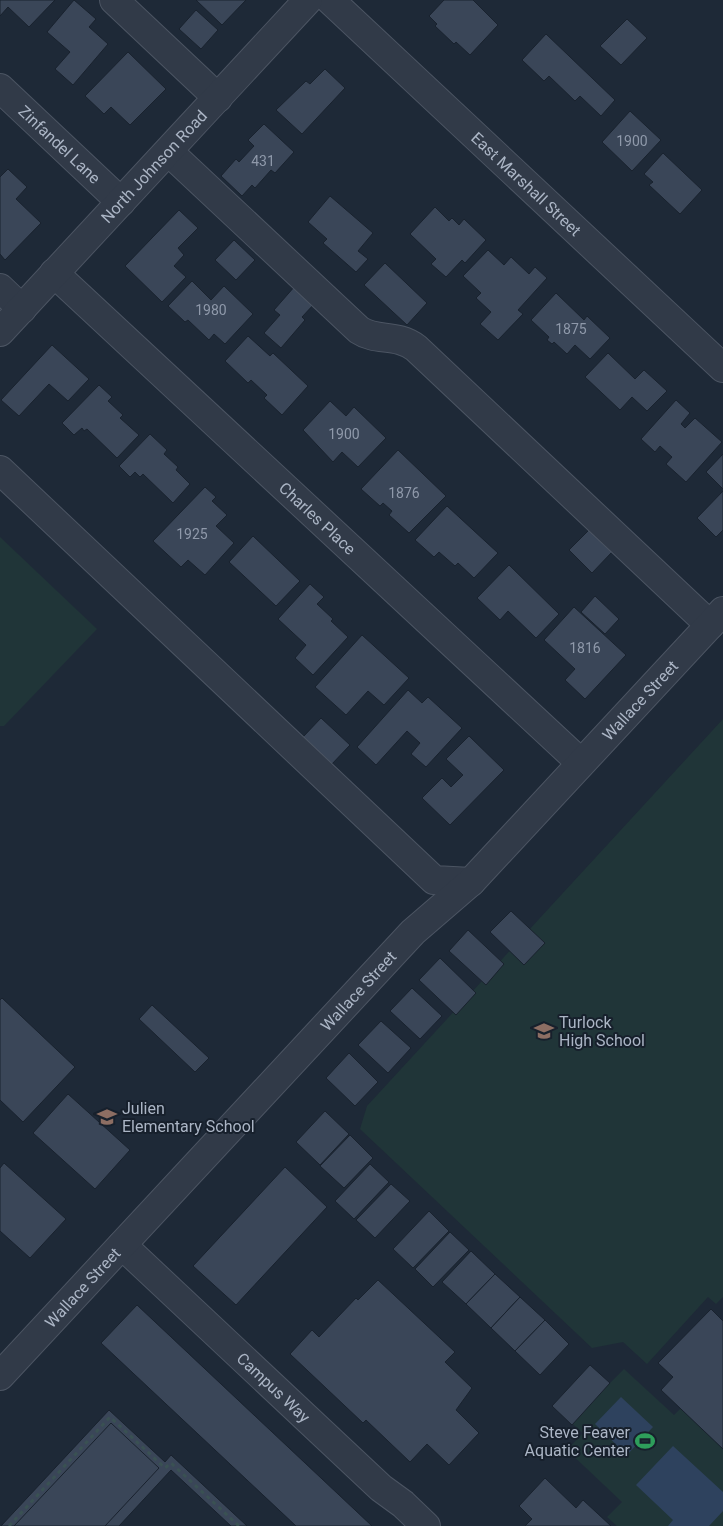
<svg xmlns="http://www.w3.org/2000/svg" width="723" height="1526" font-family="Roboto,sans-serif">
  <style>
    .green { fill: #203538 }
    .water { fill: #2e425e }
    .building { fill: #3a4658; stroke: #19222e }
    .lines { fill: none; stroke-linecap: round; stroke-linejoin: round }
    .minor-casing { stroke: #4c5563; stroke-width: 30 }
    .path { stroke: #3a5153; stroke-width: 3; stroke-dasharray: 4 4; stroke-linecap: butt }
    .minor { stroke: #313a48; stroke-width: 28 }
    .labels { text-anchor: middle; dominant-baseline: central; stroke-width: 4; stroke-linejoin: round; paint-order: stroke }
    .number-label { font-size: 14px; fill: #8f99aa }
    .street-label { font-size: 16px; fill: #abb5c5; stroke: #17202c }
    .poi-label { font-size: 16px; fill: #abb5c5; stroke: #17202c; text-anchor: start }
  </style>
  <rect width="100%" height="100%" fill="#1e2937"/>
  <g class="green">
    <polygon points="0,537 97,629 4,726 0,726"/>
    <polygon points="723,719 723,1297 716,1304 708,1297 647,1364 623,1342 592,1348 360,1129 367,1106"/>
    <polygon points="590,1365 610,1383 624,1369 674,1415 681,1408 723,1449 723,1526 617,1526 607,1517 622,1502 567,1450 583,1433 552,1406"/>
  </g>
  <g class="water">
    <polygon points="621,1397 653,1427 627,1455 595,1424"/>
    <polygon points="673,1446 723,1492 723,1511 709,1526 668,1526 673,1520 636,1485"/>
  </g>
  <g class="building">
    <polygon points="0,0 55,0 29,27 8,7 0,16"/>
    <polygon points="74,0 96,19 89,27 108,44 73,85 55,69 70,52 47,32"/>
    <polygon points="196,0 246,0 222,25"/>
    <polygon points="444,0 473,0 498,25 470,55 456,42 454,44 435,26 437,24 429,16"/>
    <polygon points="196,10 218,30 201,49 179,29"/>
    <polygon points="627,19 647,38 621,65 600,46"/>
    <polygon points="546,34 615,100 601,116 580,96 575,101 549,76 544,81 522,60"/>
    <polygon points="128,52 166,89 130,125 111,107 104,114 85,96"/>
    <polygon points="325,69 345,88 302,134 276,110 306,81 310,84"/>
    <polygon points="630,111 661,140 632,171 602,142"/>
    <polygon points="264,124 294,152 275,173 271,170 255,188 252,185 242,196 221,176 236,159 239,162 254,146 248,140"/>
    <polygon points="663,153 702,190 680,214 649,185 653,182 644,174"/>
    <polygon points="8,169 27,187 16,199 41,223 5,260 0,254 0,177"/>
    <polygon points="330,196 373,233 358,251 368,259 356,272 323,243 327,239 308,222"/>
    <polygon points="435,207 449,221 452,218 459,225 464,219 486,240 465,263 462,260 446,277 431,264 436,259 410,234"/>
    <polygon points="179,210 198,228 178,248 184,255 174,266 186,277 162,302 125,266"/>
    <polygon points="234,240 255,260 236,280 215,260"/>
    <polygon points="488,250 504,265 511,257 529,274 535,267 547,278 518,310 523,314 498,340 480,324 491,312 476,298 481,293 463,276"/>
    <polygon points="385,263 427,303 407,325 364,285"/>
    <polygon points="192,281 211,300 224,286 253,314 225,344 214,334 209,340 188,320 185,322 168,306"/>
    <polygon points="295,286 315,303 302,317 305,320 281,348 264,333 280,315 274,310"/>
    <polygon points="556,293 584,320 587,316 610,338 590,359 575,345 567,354 554,342 552,344 547,340 549,337 531,320"/>
    <polygon points="248,336 270,356 273,353 308,386 282,415 264,398 267,395 251,380 248,383 225,361"/>
    <polygon points="52,345 89,379 68,401 49,384 19,416 1,400"/>
    <polygon points="608,353 635,379 644,370 667,391 647,411 632,397 620,410 585,377"/>
    <polygon points="99,385 112,397 108,401 123,415 120,418 139,435 117,458 87,429 84,431 82,428 74,435 62,423"/>
    <polygon points="676,400 690,413 681,424 685,428 695,418 722,442 686,482 666,464 672,457 660,446 655,452 641,439"/>
    <polygon points="330,401 346,416 354,407 386,438 358,467 342,452 333,462 303,430"/>
    <polygon points="150,434 167,450 164,454 178,467 176,470 190,484 173,503 143,474 140,477 135,472 130,477 119,466"/>
    <polygon points="398,450 446,496 409,533 389,515 392,511 383,503 380,506 361,489"/>
    <polygon points="723,454 723,489 706,472"/>
    <polygon points="205,487 216,497 212,501 227,515 216,526 234,543 205,575 188,560 181,567 153,541"/>
    <polygon points="723,491 723,530 716,537 697,518"/>
    <polygon points="447,506 498,553 474,578 458,563 455,566 439,552 434,557 415,540"/>
    <polygon points="589,530 612,552 592,573 569,550"/>
    <polygon points="253,536 300,581 276,606 229,562"/>
    <polygon points="509,565 559,614 536,638 508,611 500,620 477,598"/>
    <polygon points="310,584 324,597 317,604 333,619 331,621 348,637 313,675 295,658 306,645 278,619"/>
    <polygon points="595,596 619,619 605,634 581,612"/>
    <polygon points="574,607 626,655 585,699 565,680 575,669 544,640"/>
    <polygon points="362,635 409,678 384,705 368,691 346,715 315,687"/>
    <polygon points="408,690 422,703 428,697 462,728 426,767 411,754 420,743 407,731 376,765 357,747"/>
    <polygon points="321,718 350,745 331,765 303,737"/>
    <polygon points="469,736 504,770 450,825 422,798 442,778 451,787 463,775 446,759"/>
    <polygon points="511,911 545,943 524,965 490,932"/>
    <polygon points="468,930 504,964 486,985 449,951"/>
    <polygon points="440,958 476,993 456,1015 419,980"/>
    <polygon points="412,988 442,1016 420,1039 390,1011"/>
    <polygon points="2,998 75,1067 23,1122 0,1100 0,1000"/>
    <polygon points="152,1005 209,1058 195,1072 139,1019"/>
    <polygon points="381,1021 411,1048 388,1073 358,1045"/>
    <polygon points="349,1053 378,1082 355,1106 326,1078"/>
    <polygon points="68,1094 130,1150 95,1189 33,1133"/>
    <polygon points="325,1111 349,1134 320,1165 296,1142"/>
    <polygon points="350,1135 373,1158 344,1188 320,1166"/>
    <polygon points="4,1163 66,1219 30,1258 0,1231 0,1168"/>
    <polygon points="370,1164 389,1182 354,1219 335,1201"/>
    <polygon points="285,1167 327,1207 236,1305 193,1266"/>
    <polygon points="391,1184 410,1201 375,1238 356,1220"/>
    <polygon points="429,1211 449,1231 413,1268 393,1249"/>
    <polygon points="450,1232 469,1250 433,1287 415,1269"/>
    <polygon points="471,1251 495,1274 466,1304 442,1282"/>
    <polygon points="495,1274 520,1297 491,1328 466,1304"/>
    <polygon points="378,1280 455,1352 445,1362 472,1388 456,1410 479,1433 449,1465 427,1444 410,1462 366,1420 363,1423 290,1354 312,1330 319,1337 356,1298 358,1300"/>
    <polygon points="520,1297 545,1320 515,1351 491,1328"/>
    <polygon points="137,1305 372,1526 296,1526 101,1343"/>
    <polygon points="711,1309 723,1321 723,1449 661,1390 673,1377 658,1363"/>
    <polygon points="545,1320 569,1344 540,1375 515,1351"/>
    <polygon points="590,1365 610,1383 572,1425 552,1406"/>
    <polygon points="109,1410 165,1462 171,1455 247,1526 231,1526 171,1470 119,1526 1,1526"/>
    <polygon points="111,1423 159,1468 105,1526 14,1526"/>
    <polygon points="545,1478 576,1508 583,1500 611,1526 525,1526 532,1519 519,1506"/>
  </g>
  <g class="lines">
    <defs>
      <g id="minor">
        <polyline points="114,0 218,98"/>
        <path id="s1" d="M330,0L723,368"/>
        <path id="s2" d="M0,88L121,202"/>
        <path d="M169,152L359,330C377,342 396,333 416,348L710,625"/>
        <path id="s3" d="M54,273L580,762"/>
        <polyline points="0,288 22,309"/>
        <path id="s4" d="M0,332L308,0"/>
        <polyline points="0,470 434,880 471,882"/>
        <path id="s5" d="M122,1245L381,1488L403,1504L426,1526"/>
        <path id="s6" d="M0,1376L413,932L471,882L723,611"/>
      </g>
    </defs>
    <use href="#minor" class="minor-casing"/>
    <polyline class="path" points="9,1526 110,1417 165,1468 171,1463 239,1526"/>
    <use href="#minor" class="minor"/>
  </g>
  <defs>
    <symbol id="school-bare" viewBox="-9 -9 18 18"><path d="M0-5L7-2L0 1L-7-2ZM-4 1L0 2.5L4 1V4Q0 6-4 4Z" fill="#8d6e63" stroke="#17202c" stroke-width="2.5" paint-order="stroke"/></symbol>
    <symbol id="stadium-bare" viewBox="-9 -9 18 18"><path d="M0-5a6.5 5 0 1 0 0 10a6.5 5 0 1 0 0-10ZM-3.5-1.8h7v3.6h-7Z" fill="#2e9e5b" stroke="#17202c" stroke-width="2.5" paint-order="stroke"/></symbol>
  </defs>
  <g fill-rule="evenodd">
    <use href="#school-bare" x="530" y="1017" width="28" height="28"/>
    <use href="#school-bare" x="93" y="1103" width="28" height="28"/>
    <use href="#stadium-bare" x="631" y="1427" width="28" height="28"/>
  </g>
  <g class="labels">
    <g class="number-label">
      <text x="632" y="141">1900</text>
      <text x="263" y="161">431</text>
      <text x="211" y="310">1980</text>
      <text x="571" y="329">1875</text>
      <text x="344" y="434">1900</text>
      <text x="404" y="493">1876</text>
      <text x="192" y="534">1925</text>
      <text x="585" y="648">1816</text>
    </g>
    <g class="street-label">
      <text stroke="none"><textPath href="#s2" startOffset="82">Zinfandel Lane</textPath></text>
      <text stroke="none"><textPath href="#s4" startOffset="226">North Johnson Road</textPath></text>
      <text stroke="none"><textPath href="#s1" startOffset="269">East Marshall Street</textPath></text>
      <text stroke="none"><textPath href="#s3" startOffset="360">Charles Place</textPath></text>
      <text stroke="none"><textPath href="#s6" startOffset="931">Wallace Street</textPath></text>
      <text stroke="none"><textPath href="#s6" startOffset="526">Wallace Street</textPath></text>
      <text stroke="none"><textPath href="#s6" startOffset="121">Wallace Street</textPath></text>
      <text stroke="none"><textPath href="#s5" startOffset="208">Campus Way</textPath></text>
    </g>
    <g class="poi-label">
      <text x="559" y="1022">Turlock<tspan x="559" dy="18">High School</tspan></text>
      <text x="122" y="1108">Julien<tspan x="122" dy="18">Elementary School</tspan></text>
      <text x="630" y="1432" text-anchor="end">Steve Feaver<tspan x="630" dy="18">Aquatic Center</tspan></text>
    </g>
  </g>
</svg>
